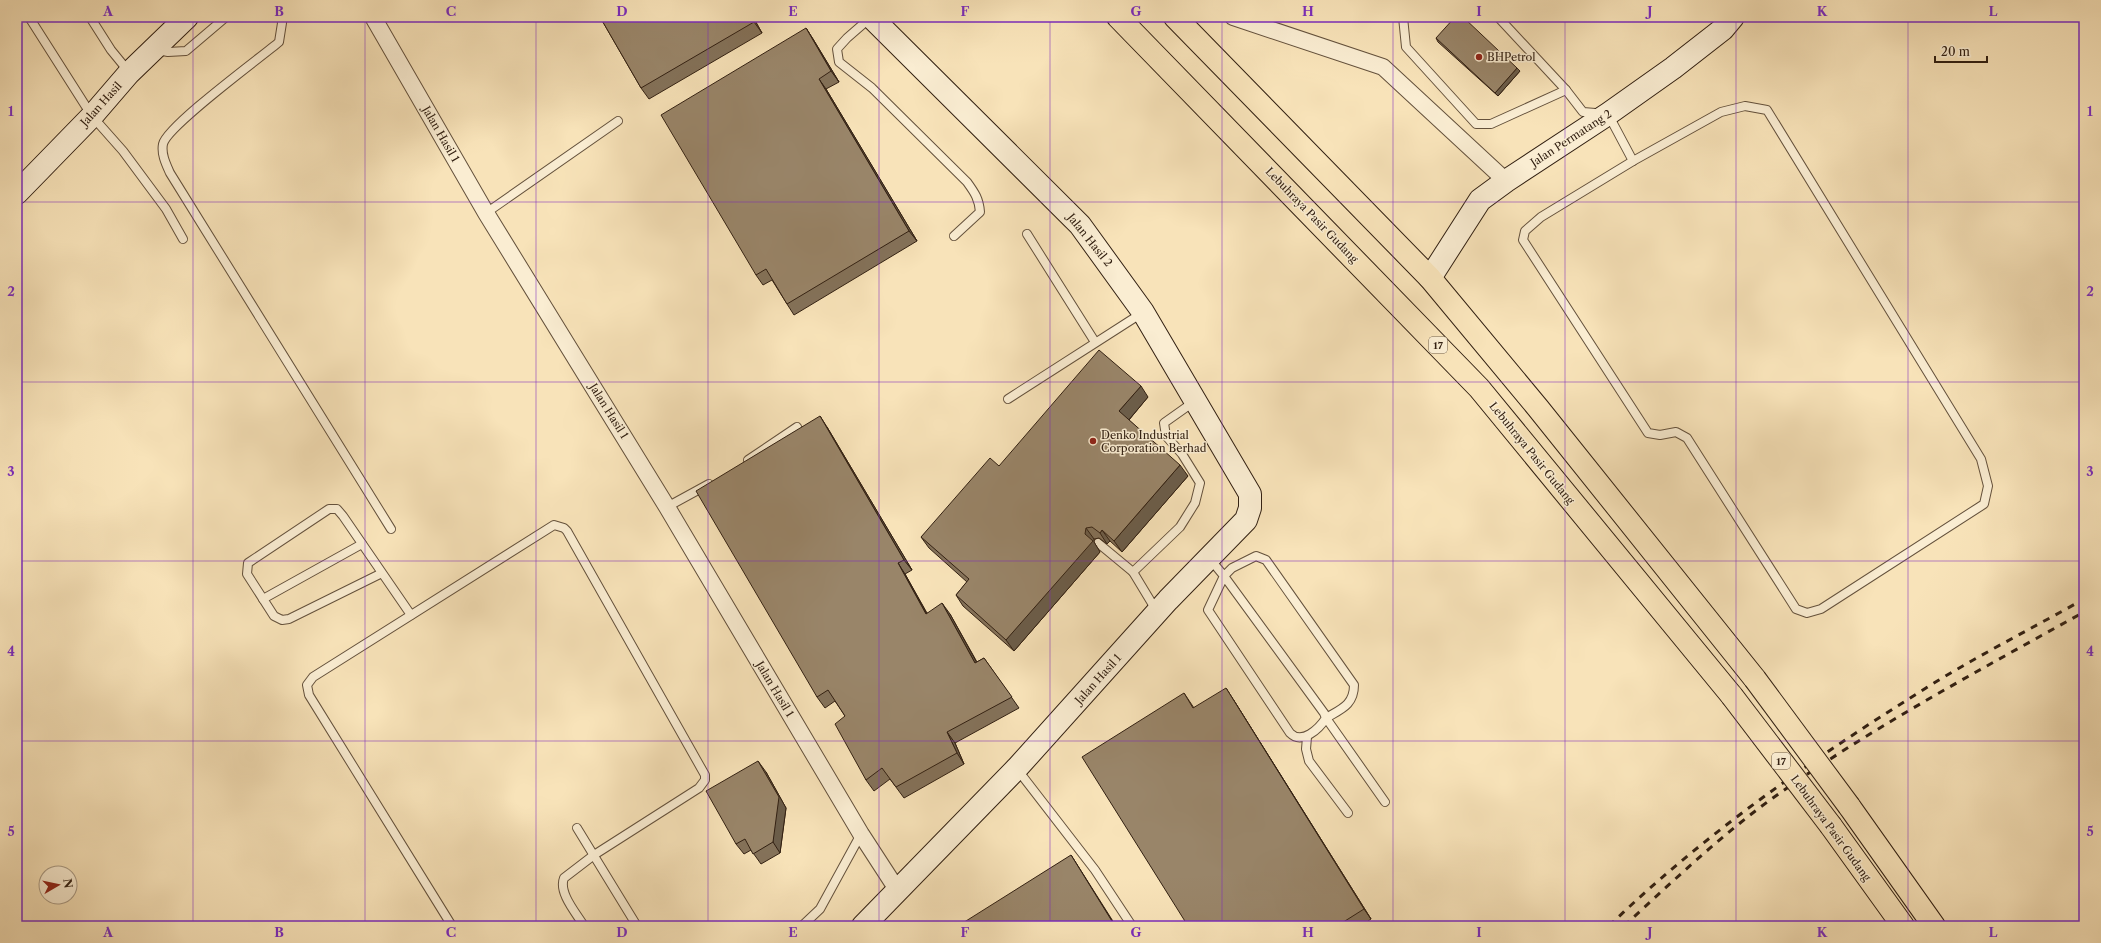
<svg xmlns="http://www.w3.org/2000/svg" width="2101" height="943" font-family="'Libre Caslon Text',serif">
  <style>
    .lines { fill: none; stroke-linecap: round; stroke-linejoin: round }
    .lane-casing { stroke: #64513c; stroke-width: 10 }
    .street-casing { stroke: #64513c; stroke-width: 18 }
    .secondary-casing { stroke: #322012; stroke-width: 24 }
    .highway-casing { stroke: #322012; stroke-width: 24 }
    .lane { stroke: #faedd2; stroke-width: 8 }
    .street { stroke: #faedd2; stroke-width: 16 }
    .secondary { stroke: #faedd2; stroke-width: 22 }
    .highway { stroke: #f8e3b9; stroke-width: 22 }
    .rail { stroke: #322012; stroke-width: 3; stroke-dasharray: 7 7; stroke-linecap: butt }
    .highway-bridge-casing { stroke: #322012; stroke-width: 24; stroke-linecap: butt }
    .highway-bridge { stroke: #f8e3b9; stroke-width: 22 }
    .wall { fill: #84725a; stroke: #322012 }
    .shaded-wall { fill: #6b5d4a; stroke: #322012 }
    .building { fill: #998569; stroke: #322012 }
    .grid { fill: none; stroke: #7b2cbf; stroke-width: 1; stroke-opacity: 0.55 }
    .poi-dot { fill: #8f2418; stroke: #faedd2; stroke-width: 1.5 }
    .labels { text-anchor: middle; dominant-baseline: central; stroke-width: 3; stroke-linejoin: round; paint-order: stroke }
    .shield { fill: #faedd2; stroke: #6e5e4c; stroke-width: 1 }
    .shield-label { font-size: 10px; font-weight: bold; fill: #322012 }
    .poi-label { font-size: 11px; fill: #322012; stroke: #faedd2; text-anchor: start }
    .street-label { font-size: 11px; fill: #322012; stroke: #faedd2 }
    .neatline { fill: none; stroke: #7b2cbf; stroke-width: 1.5 }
    .grid-label { font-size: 13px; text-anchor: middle; font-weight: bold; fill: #7b2cbf }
  </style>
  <rect width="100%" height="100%" fill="#f8e3b9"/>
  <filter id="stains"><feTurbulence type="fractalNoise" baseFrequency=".005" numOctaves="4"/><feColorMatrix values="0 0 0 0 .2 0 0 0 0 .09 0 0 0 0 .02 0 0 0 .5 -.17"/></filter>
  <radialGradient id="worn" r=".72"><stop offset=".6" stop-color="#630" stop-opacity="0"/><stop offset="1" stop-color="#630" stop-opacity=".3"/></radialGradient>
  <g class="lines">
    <defs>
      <g id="lane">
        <polyline points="29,17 92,116 123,151 166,209 183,239"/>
        <polyline points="90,17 111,50 129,72"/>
        <path d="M281,17L282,23L279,42C260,58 167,126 163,144C161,154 166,164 170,173L391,529"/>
        <polyline points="1403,17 1406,47 1476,124 1491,124 1566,90"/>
        <polyline points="1498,17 1566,90 1583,112 1608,114 1633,161"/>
        <path d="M870,18L847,38L837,49L839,62L872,88L967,182C975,193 979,199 980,212L954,236"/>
        <polyline points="157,50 168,52 186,51 226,17"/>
        <polygon points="1745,106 1767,110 1981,459 1988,486 1984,504 1821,609 1807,613 1796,609 1687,438 1676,432 1660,435 1648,433 1523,240 1525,231 1541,217 1633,161 1721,112"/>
        <polyline points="486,213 618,121"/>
        <polyline points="1027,234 1095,342"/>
        <polyline points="1008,399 1142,313"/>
        <polyline points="748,460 797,427"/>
        <polyline points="667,507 709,484"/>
        <polyline points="1098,543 1133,572 1180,527 1195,503 1200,483 1182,454 1166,436 1164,423 1195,401"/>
        <path d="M1210,559L1224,576L1324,713L1326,718C1319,729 1302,745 1290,733L1208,610L1224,576L1232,568L1256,556L1266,560L1354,685C1354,705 1341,709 1326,718L1385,802"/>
        <polyline points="1133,572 1156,610"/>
        <polyline points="382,573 289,619 282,620 274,616 247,574 248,563 329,509 337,509 343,516 411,615"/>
        <polyline points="263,599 362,544"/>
        <polyline points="1307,737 1306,749 1309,761 1348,813"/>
        <polyline points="1017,769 1095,870 1132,926"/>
        <polyline points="577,828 637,926"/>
        <path d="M452,926L309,695L307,685L313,677L554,525L564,528L567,531L705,775V780L699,788L594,855L564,878C558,893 577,914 584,926"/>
        <polyline points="802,926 820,909 861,834"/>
      </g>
      <g id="street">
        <polyline points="373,17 486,213 667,507 861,834 898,891"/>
        <polyline points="1233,17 1383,67 1506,181"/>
      </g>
      <g id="secondary">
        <polyline points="17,193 92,116 129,73 187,17"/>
        <polyline points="1430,278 1480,200 1506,181 1608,114 1673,68 1723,29 1733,17"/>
        <polyline points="863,926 1017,768 1168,600 1246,520 1250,508 1250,494 1143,312 1080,225 871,17"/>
      </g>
      <g id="highway">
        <polyline points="1118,17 1479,388 1732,696"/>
        <polyline points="1175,17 1430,278 1538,408 1755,679"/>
        <polyline points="1849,806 1934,926"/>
        <polyline points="1831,826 1903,926"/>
      </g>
    </defs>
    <use href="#lane" class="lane-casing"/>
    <use href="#street" class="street-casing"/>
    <use href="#secondary" class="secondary-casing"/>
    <use href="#highway" class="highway-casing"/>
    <use href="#lane" class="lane"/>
    <use href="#street" class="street"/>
    <use href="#secondary" class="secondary"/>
    <use href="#highway" class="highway"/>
    <g class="rail">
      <path d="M1609,926C1704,834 1814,758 1926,688C1977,656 2031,629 2084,599"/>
      <path d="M1624,926C1671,883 1718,838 1770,800C1869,729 1978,671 2084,612"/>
    </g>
    <defs>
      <g id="highway-bridge">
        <polyline points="1755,679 1849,806"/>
        <polyline points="1732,696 1831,826"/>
      </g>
    </defs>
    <use href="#highway-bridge" class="highway-bridge-casing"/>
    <use href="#highway-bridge" class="highway-bridge"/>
  </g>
  <g class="wall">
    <polygon points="600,17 753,17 762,33 649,99 641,88"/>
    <polygon points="806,28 813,39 839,82 826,89 917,241 794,315 787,304 772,280 763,285 756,275"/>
    <polygon points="1436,38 1520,71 1498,96 1438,42"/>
    <polygon points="1148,397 1129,420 1188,476 1122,552 1110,541 1107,544 1099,538 1094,539 1094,542 1100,552 1014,651 963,606 956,595 967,582 929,548 921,537 999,466"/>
    <polygon points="827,427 912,570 905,574 927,613 950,614 977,662 984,658 1019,708 955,743 964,764 904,798 890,779 874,791 866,780 845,716 835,701 825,708 817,697"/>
    <polygon points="1184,693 1194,708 1233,699 1371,919 1361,926 1188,926"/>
    <polygon points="766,772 786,808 780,853 761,864 751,850 744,854 736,844"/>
  </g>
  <g class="shaded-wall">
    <polygon points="751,17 753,17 762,33 754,22"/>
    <polygon points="806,28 813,39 839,82 831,71"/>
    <polygon points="1517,68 1520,71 1498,96 1495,93"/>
    <polygon points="819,79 826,89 917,241 909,231"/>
    <polygon points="1141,386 1148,397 1127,422 1119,411"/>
    <polygon points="820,416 827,427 912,570 904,560"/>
    <polygon points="1180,465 1188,476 1122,552 1114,541"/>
    <polygon points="1086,528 1094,539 1094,542 1100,552 1014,651 1006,640"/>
    <polygon points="1102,530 1110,541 1107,544 1100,533"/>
    <polygon points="898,563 905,574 933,625 926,614"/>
    <polygon points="942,603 950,614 983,674 975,663"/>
    <polygon points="1226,688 1233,699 1371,919 1364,909"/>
    <polygon points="947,732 955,743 964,764 957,753"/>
    <polygon points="758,761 766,772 786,808 780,853 773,842"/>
    <polygon points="1071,855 1078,866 1116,926 1115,926"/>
  </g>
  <g class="building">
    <polygon points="600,17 751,17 754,22 641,88"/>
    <polygon points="1455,17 1463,17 1517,68 1495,93 1436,38"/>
    <polygon points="806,28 831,71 819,79 909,231 787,304 766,269 756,275 661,115"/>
    <polygon points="1099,350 1141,386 1119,411 1180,465 1114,541 1102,530 1100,533 1092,527 1086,528 1085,534 1093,541 1006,640 956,595 969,579 921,537 990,458 999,466"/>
    <polygon points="820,416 904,560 898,563 926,614 942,603 975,663 984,658 1012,697 947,732 957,753 896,787 882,768 866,780 835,724 845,716 828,690 817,697 696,491"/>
    <polygon points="1226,688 1364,909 1337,926 1188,926 1082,757 1184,693 1193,708"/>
    <polygon points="758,761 779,797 773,842 753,854 745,839 736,844 706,791"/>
    <polygon points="1071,855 1115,926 958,926"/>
  </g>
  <path class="grid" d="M193,17V926M365,17V926M536,17V926M708,17V926M879,17V926M1050,17V926M1222,17V926M1393,17V926M1565,17V926M1736,17V926M1908,17V926M17,202H2084M17,382H2084M17,561H2084M17,741H2084"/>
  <g class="poi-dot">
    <circle cx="1479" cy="57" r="4"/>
    <circle cx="1093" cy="441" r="4"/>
  </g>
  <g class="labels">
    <g class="shield">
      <rect x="1429" y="337" width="18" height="16" rx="3"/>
      <rect x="1772" y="753" width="18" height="16" rx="3"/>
    </g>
    <g class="shield-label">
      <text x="1438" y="345">17</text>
      <text x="1781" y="761">17</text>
    </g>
    <g class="poi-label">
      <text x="1487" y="57">BHPetrol</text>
      <text x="1101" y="435">Denko Industrial<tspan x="1101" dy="13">Corporation Berhad</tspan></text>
    </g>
    <g class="street-label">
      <text transform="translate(101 104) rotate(-48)">Jalan Hasil</text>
      <text transform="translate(441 134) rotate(60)">Jalan Hasil 1</text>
      <text transform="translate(1571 138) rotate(-33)">Jalan Permatang 2</text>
      <text transform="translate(1312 215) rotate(46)">Lebuhraya Pasir Gudang</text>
      <text transform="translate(1090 240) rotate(51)">Jalan Hasil 2</text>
      <text transform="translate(609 411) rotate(58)">Jalan Hasil 1</text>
      <text transform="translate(1532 453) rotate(51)">Lebuhraya Pasir Gudang</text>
      <text transform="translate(1098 679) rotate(-48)">Jalan Hasil 1</text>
      <text transform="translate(775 689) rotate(59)">Jalan Hasil 1</text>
      <text transform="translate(1831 828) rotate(54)">Lebuhraya Pasir Gudang</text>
    </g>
  </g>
  <rect width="2101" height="943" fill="none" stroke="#f8e3b9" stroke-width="44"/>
  <g transform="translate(58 885) rotate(81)"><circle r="19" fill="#faedd2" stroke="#aa9b85"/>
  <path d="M0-3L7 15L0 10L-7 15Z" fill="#8f2418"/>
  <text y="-6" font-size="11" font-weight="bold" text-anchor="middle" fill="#322012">N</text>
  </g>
  <path d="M1935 56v6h52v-6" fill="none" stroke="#322012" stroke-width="2"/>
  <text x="1941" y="56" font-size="12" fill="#322012" stroke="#faedd2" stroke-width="3" paint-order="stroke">20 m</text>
  <rect x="22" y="22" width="2057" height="899" class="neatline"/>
  <g class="grid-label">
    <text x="108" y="16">A</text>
    <text x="279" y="16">B</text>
    <text x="451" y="16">C</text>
    <text x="622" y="16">D</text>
    <text x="793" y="16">E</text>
    <text x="965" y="16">F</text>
    <text x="1136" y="16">G</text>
    <text x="1308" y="16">H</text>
    <text x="1479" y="16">I</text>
    <text x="1650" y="16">J</text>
    <text x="1822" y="16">K</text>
    <text x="1993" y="16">L</text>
    <text x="11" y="116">1</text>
    <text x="2090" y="116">1</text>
    <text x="11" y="296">2</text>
    <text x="2090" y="296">2</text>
    <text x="11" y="476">3</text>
    <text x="2090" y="476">3</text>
    <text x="11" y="656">4</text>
    <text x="2090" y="656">4</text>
    <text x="11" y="836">5</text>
    <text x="2090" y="836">5</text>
    <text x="108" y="937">A</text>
    <text x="279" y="937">B</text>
    <text x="451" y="937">C</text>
    <text x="622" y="937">D</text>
    <text x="793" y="937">E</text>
    <text x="965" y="937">F</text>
    <text x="1136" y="937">G</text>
    <text x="1308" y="937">H</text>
    <text x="1479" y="937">I</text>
    <text x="1650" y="937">J</text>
    <text x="1822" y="937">K</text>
    <text x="1993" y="937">L</text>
  </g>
  <rect width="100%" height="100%" filter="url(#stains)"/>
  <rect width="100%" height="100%" fill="url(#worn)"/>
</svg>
